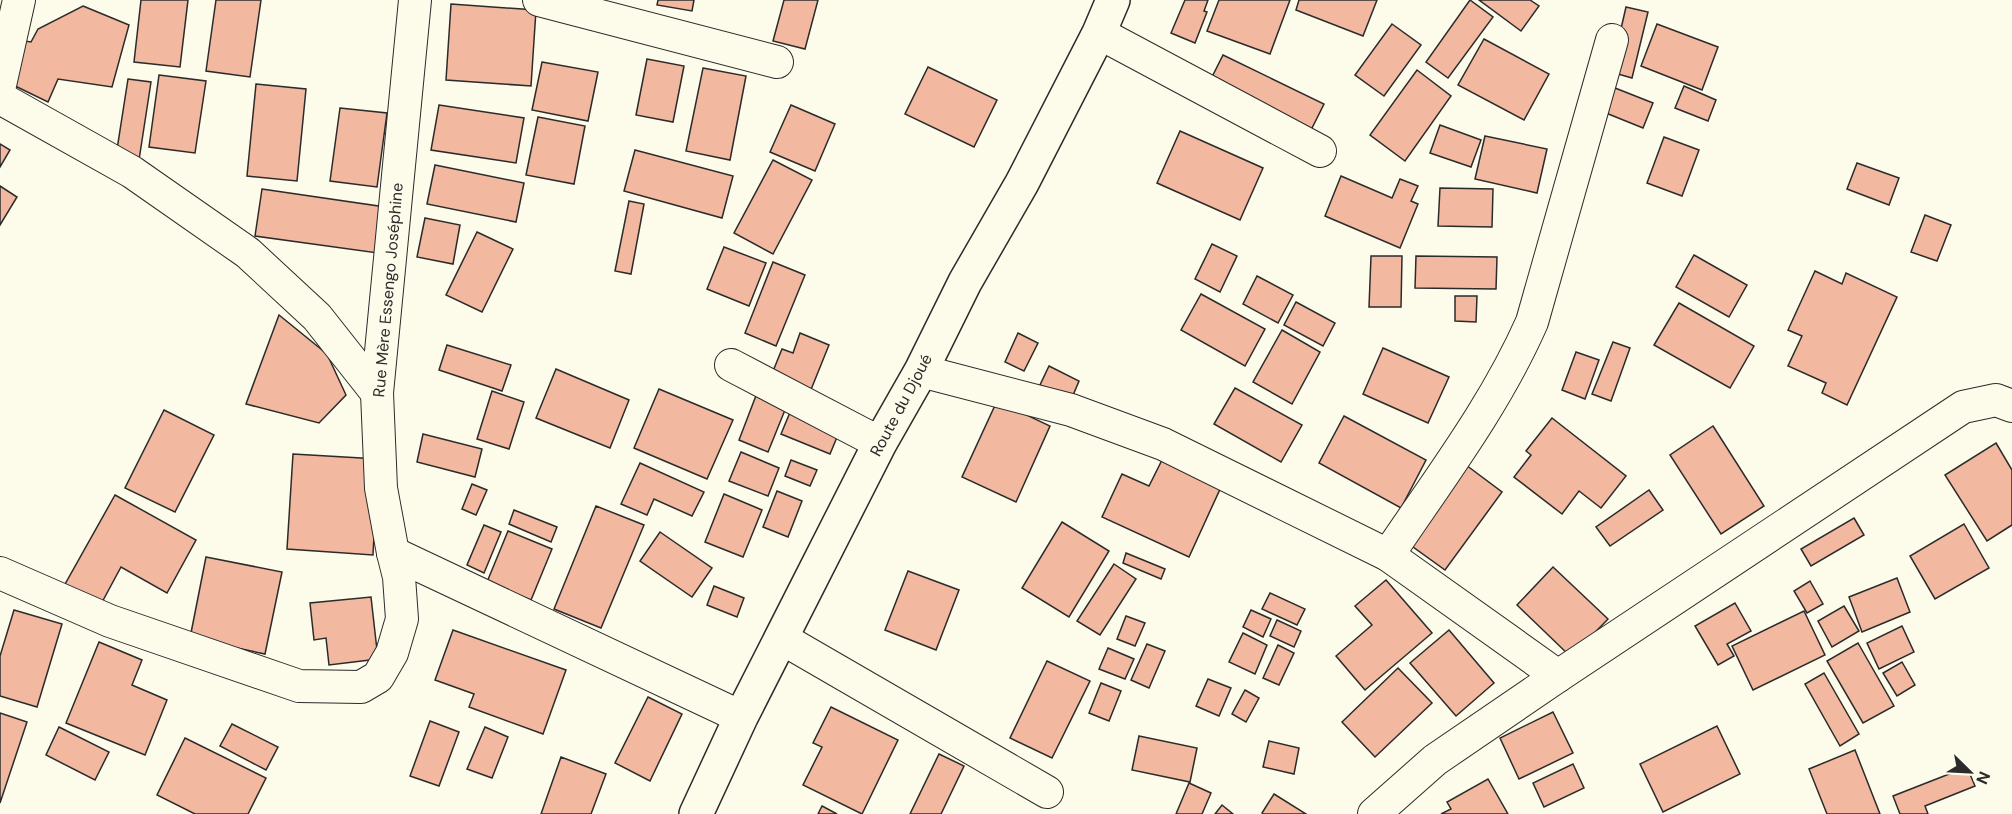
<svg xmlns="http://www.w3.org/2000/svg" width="2012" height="814" font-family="'DM Sans',sans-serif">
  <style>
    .building { fill: #f2b8a0; stroke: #2b2b2b; stroke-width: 1.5 }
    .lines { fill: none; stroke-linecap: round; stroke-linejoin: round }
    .street-casing { stroke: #2b2b2b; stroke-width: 34 }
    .primary-casing { stroke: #2b2b2b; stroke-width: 36 }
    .street { stroke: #fdfbea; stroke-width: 32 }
    .primary { stroke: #fdfbea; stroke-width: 33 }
    .labels { text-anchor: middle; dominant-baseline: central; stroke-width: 4.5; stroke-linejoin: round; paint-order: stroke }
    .street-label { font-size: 16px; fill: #2b2b2b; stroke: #fdfbea }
  </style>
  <rect width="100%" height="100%" fill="#fdfbea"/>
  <g class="building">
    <polygon points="141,0 188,0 180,67 134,62"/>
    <polygon points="216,0 261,0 250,77 206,71"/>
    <polygon points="658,0 694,0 692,11 657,5"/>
    <polygon points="784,0 818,0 805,49 773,41"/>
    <polygon points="1185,0 1208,0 1204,11 1207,12 1195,43 1171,33"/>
    <polygon points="1219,0 1290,0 1270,54 1207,31"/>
    <polygon points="1299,0 1377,0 1363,36 1296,10"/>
    <polygon points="1470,0 1493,17 1448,78 1426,62"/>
    <polygon points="1479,0 1530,0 1539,6 1521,31"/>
    <polygon points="451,4 536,10 531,86 446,80"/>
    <polygon points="83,6 129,25 112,87 58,79 48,102 11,84 25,41 31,42 38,29"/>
    <polygon points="1626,7 1648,12 1632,78 1611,72"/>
    <polygon points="1392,24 1421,45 1384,96 1355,75"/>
    <polygon points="1657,24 1718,47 1702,90 1641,66"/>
    <polygon points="1484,39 1549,74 1524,120 1458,85"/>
    <polygon points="1223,55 1324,104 1310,132 1209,83"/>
    <polygon points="647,59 684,66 673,122 636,115"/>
    <polygon points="542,62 598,72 588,121 532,110"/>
    <polygon points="928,67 997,100 974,147 905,114"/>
    <polygon points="703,68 746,76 730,160 686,151"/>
    <polygon points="1417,70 1451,96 1405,161 1370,135"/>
    <polygon points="159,75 206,81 195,153 149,147"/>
    <polygon points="128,79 151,82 139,160 116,156"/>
    <polygon points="256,84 306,89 297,181 247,176"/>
    <polygon points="1610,86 1653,103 1643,128 1601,111"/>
    <polygon points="1684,86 1716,100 1708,121 1675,108"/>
    <polygon points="439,105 524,118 516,163 431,150"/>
    <polygon points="791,105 835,124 815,171 770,152"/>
    <polygon points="340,108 387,113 377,187 330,181"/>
    <polygon points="538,117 585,126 574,184 526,175"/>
    <polygon points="1440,125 1481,140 1471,167 1430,153"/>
    <polygon points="1180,131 1263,168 1240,220 1157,183"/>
    <polygon points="1485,136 1547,149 1537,193 1475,179"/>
    <polygon points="1664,137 1699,150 1682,196 1647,183"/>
    <polygon points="0,144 10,150 0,167"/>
    <polygon points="635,150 733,176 722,218 624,191"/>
    <polygon points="773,160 812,180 773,254 734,233"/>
    <polygon points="1857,163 1899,178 1889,205 1847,189"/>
    <polygon points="435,165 524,183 516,222 427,204"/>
    <polygon points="1341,176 1392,198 1400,179 1418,186 1411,201 1418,204 1400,248 1325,216"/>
    <polygon points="0,186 17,197 0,225"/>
    <polygon points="1440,188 1493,189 1492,227 1438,226"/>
    <polygon points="262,189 392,208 385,254 255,236"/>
    <polygon points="629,201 644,204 631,274 615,271"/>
    <polygon points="1925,215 1951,225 1937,261 1911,252"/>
    <polygon points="425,218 460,225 453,264 417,257"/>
    <polygon points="477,232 513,249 482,312 446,295"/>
    <polygon points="1212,244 1237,256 1220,292 1195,279"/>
    <polygon points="724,247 766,263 749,306 707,289"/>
    <polygon points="1694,255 1747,285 1729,317 1676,287"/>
    <polygon points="1371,256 1402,256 1401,307 1369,307"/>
    <polygon points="1416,256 1497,257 1496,289 1415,288"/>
    <polygon points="773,262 805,275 776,346 745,333"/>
    <polygon points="1815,271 1842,284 1846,273 1897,297 1847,405 1822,393 1826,383 1788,366 1802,336 1788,330"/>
    <polygon points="1257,276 1293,295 1278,323 1243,304"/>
    <polygon points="1201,294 1265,329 1245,366 1181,330"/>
    <polygon points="1455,296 1477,296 1476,322 1455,321"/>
    <polygon points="1296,302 1335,323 1323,346 1284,325"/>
    <polygon points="1679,303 1754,346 1730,388 1654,345"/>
    <polygon points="279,315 327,354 346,395 319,423 246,404"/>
    <polygon points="1282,330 1320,352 1292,404 1253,382"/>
    <polygon points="800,333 829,345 808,397 769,381 782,349 793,353"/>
    <polygon points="1018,333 1038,343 1024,371 1005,362"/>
    <polygon points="1613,342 1630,348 1611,401 1592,394"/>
    <polygon points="447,345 511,365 502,391 439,370"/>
    <polygon points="1383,348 1449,377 1428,423 1363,394"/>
    <polygon points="1576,352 1599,360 1585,399 1562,390"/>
    <polygon points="1049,366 1079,381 1071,400 1040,385"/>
    <polygon points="556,369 629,400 610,448 536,418"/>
    <polygon points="1235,388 1302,425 1281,462 1214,424"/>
    <polygon points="659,389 733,420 707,479 634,448"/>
    <polygon points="492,391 524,402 509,449 477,439"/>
    <polygon points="757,393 787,405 768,452 739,440"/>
    <polygon points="997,401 1050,426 1016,502 962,477"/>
    <polygon points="164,410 214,435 175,512 125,488"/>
    <polygon points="791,410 840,430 830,454 781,434"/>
    <polygon points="1344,416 1426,460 1401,508 1319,463"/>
    <polygon points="1552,418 1626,476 1601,508 1579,491 1562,514 1514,477 1531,455 1526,451"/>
    <polygon points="1713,426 1764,506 1721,534 1670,455"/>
    <polygon points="423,434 482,449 475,477 417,462"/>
    <polygon points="1996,443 2012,470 2012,525 1987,541 1945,475"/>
    <polygon points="741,452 779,468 768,496 729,481"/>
    <polygon points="293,454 378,459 373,555 287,549"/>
    <polygon points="791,460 817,470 810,486 785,476"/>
    <polygon points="1162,460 1221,487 1189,557 1102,517 1122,474 1149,486"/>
    <polygon points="640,463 704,492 692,516 654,499 647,515 621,504"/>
    <polygon points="1466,465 1502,492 1445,570 1409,544"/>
    <polygon points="472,484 487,490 476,515 462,509"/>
    <polygon points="1649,490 1663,510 1610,546 1596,527"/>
    <polygon points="777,491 802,501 788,537 763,527"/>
    <polygon points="724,494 762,510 743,557 705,542"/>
    <polygon points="115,495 196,540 167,593 121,567 100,606 64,586"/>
    <polygon points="596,506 644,525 601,628 554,609"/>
    <polygon points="514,510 557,527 551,542 509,524"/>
    <polygon points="1854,518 1864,535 1811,566 1801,549"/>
    <polygon points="1062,522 1109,551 1069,617 1022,588"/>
    <polygon points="1964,524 1989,568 1935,599 1910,556"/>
    <polygon points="484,525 501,532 484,573 467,565"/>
    <polygon points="508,531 552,549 531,600 487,582"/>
    <polygon points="660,532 712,568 692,597 640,561"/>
    <polygon points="1126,553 1165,569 1161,579 1123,563"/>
    <polygon points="206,557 282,572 265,654 190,638"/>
    <polygon points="1114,564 1136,579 1100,635 1077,621"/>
    <polygon points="1553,567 1608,619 1571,657 1517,605"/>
    <polygon points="908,571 959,590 936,650 885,630"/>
    <polygon points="1897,578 1910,612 1862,632 1849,597"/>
    <polygon points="1386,580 1432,633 1365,690 1336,656 1372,625 1355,606"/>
    <polygon points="1810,581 1823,604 1807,613 1794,591"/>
    <polygon points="714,586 744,598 737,617 707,605"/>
    <polygon points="1270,593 1305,609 1297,625 1262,609"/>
    <polygon points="371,597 378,659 329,665 326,638 314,640 310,603"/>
    <polygon points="1735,603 1751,631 1727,644 1734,656 1718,665 1695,626"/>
    <polygon points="1844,606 1859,631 1832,647 1818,621"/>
    <polygon points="14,610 62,624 37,707 0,696 0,656"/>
    <polygon points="1251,610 1271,619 1263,637 1243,627"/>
    <polygon points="1804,611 1825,655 1753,690 1732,646"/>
    <polygon points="1126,616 1145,623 1135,646 1117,639"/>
    <polygon points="1277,620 1301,631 1294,647 1270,636"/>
    <polygon points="1902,626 1914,652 1879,669 1867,643"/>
    <polygon points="453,630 566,670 543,734 469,707 474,694 435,680"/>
    <polygon points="1449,630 1494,683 1456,716 1410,663"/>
    <polygon points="1243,633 1267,645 1255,674 1229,662"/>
    <polygon points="99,642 142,660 132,685 167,700 145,755 66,723"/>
    <polygon points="1858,643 1894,706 1863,723 1827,661"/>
    <polygon points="1147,644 1165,651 1149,688 1131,680"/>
    <polygon points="1278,645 1294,653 1279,685 1263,678"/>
    <polygon points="1108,648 1134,659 1125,679 1099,669"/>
    <polygon points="1047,661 1090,681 1052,758 1010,738"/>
    <polygon points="1902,662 1915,685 1897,696 1883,673"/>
    <polygon points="1398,668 1432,703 1375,757 1342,722"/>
    <polygon points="1824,673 1859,734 1840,746 1805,684"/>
    <polygon points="1208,679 1231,688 1219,716 1196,706"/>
    <polygon points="1101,683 1121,691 1109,721 1089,713"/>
    <polygon points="1245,690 1259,698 1246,722 1232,714"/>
    <polygon points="648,697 682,714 650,781 615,763"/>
    <polygon points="831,707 898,740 862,814 803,785 822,747 813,743"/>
    <polygon points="1553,712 1573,753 1519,779 1500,738"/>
    <polygon points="0,713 27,722 0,803"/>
    <polygon points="430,721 459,732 439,786 410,776"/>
    <polygon points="232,724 278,747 266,770 220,746"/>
    <polygon points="1717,726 1740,774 1663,812 1640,764"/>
    <polygon points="59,727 109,752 95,780 46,755"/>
    <polygon points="485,727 508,737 492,778 467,769"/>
    <polygon points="1139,736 1197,748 1190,782 1132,770"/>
    <polygon points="185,738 266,778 248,814 195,814 157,795"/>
    <polygon points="1269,741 1299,748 1294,774 1263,767"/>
    <polygon points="1855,750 1880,814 1827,814 1809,769"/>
    <polygon points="939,754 964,766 941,814 910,814"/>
    <polygon points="561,757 606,774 591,814 541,814"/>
    <polygon points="1573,764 1584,788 1544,807 1533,783"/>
    <polygon points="1967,767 1975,786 1925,806 1928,814 1900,814 1893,796"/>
    <polygon points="1488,779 1508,814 1441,814 1451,809 1447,802"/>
    <polygon points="1189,783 1211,793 1202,814 1176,814"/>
    <polygon points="1274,794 1306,814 1263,814 1262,813"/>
    <polygon points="1222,805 1233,814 1215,814"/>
    <polygon points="822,806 837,814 818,814"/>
  </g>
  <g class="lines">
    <defs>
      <g id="street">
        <polyline points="539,0 777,62"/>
        <polyline points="1099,33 1320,151"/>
        <polyline points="0,85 19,0"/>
        <polyline points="0,98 132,172 248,253 317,317 377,393"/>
        <polyline points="731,365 880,443"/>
        <polyline points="921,371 1071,410 1163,444 1388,555 1558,676"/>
        <polyline points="393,553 741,717"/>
        <path d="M1388,555C1439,479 1495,406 1532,322L1612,40"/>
        <polyline points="0,573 110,621 299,686 361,687 378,677 392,653 402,619 399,577 393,553 381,488 377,393 415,0"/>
        <polyline points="781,638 1047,792"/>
        <polyline points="1374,814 1435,760 1558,676 1963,407 1996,400 2012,406"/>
      </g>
      <polyline id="primary" points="696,814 741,717 880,443 921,371 965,282 1022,183 1099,33 1113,0"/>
    </defs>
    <use href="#street" class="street-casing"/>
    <use href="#primary" class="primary-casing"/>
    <use href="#street" class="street"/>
    <use href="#primary" class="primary"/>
  </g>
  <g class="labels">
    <g class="street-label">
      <text transform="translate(388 290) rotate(-85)">Rue Mère Essengo Joséphine</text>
      <text transform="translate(901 405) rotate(-62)">Route du Djoué</text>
    </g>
  </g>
  <g transform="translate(1970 772) rotate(114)" stroke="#fdfbea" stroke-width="4.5" paint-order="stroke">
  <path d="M0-4.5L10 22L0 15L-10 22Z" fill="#2b2b2b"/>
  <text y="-9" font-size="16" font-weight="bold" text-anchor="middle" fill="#2b2b2b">N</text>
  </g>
</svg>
